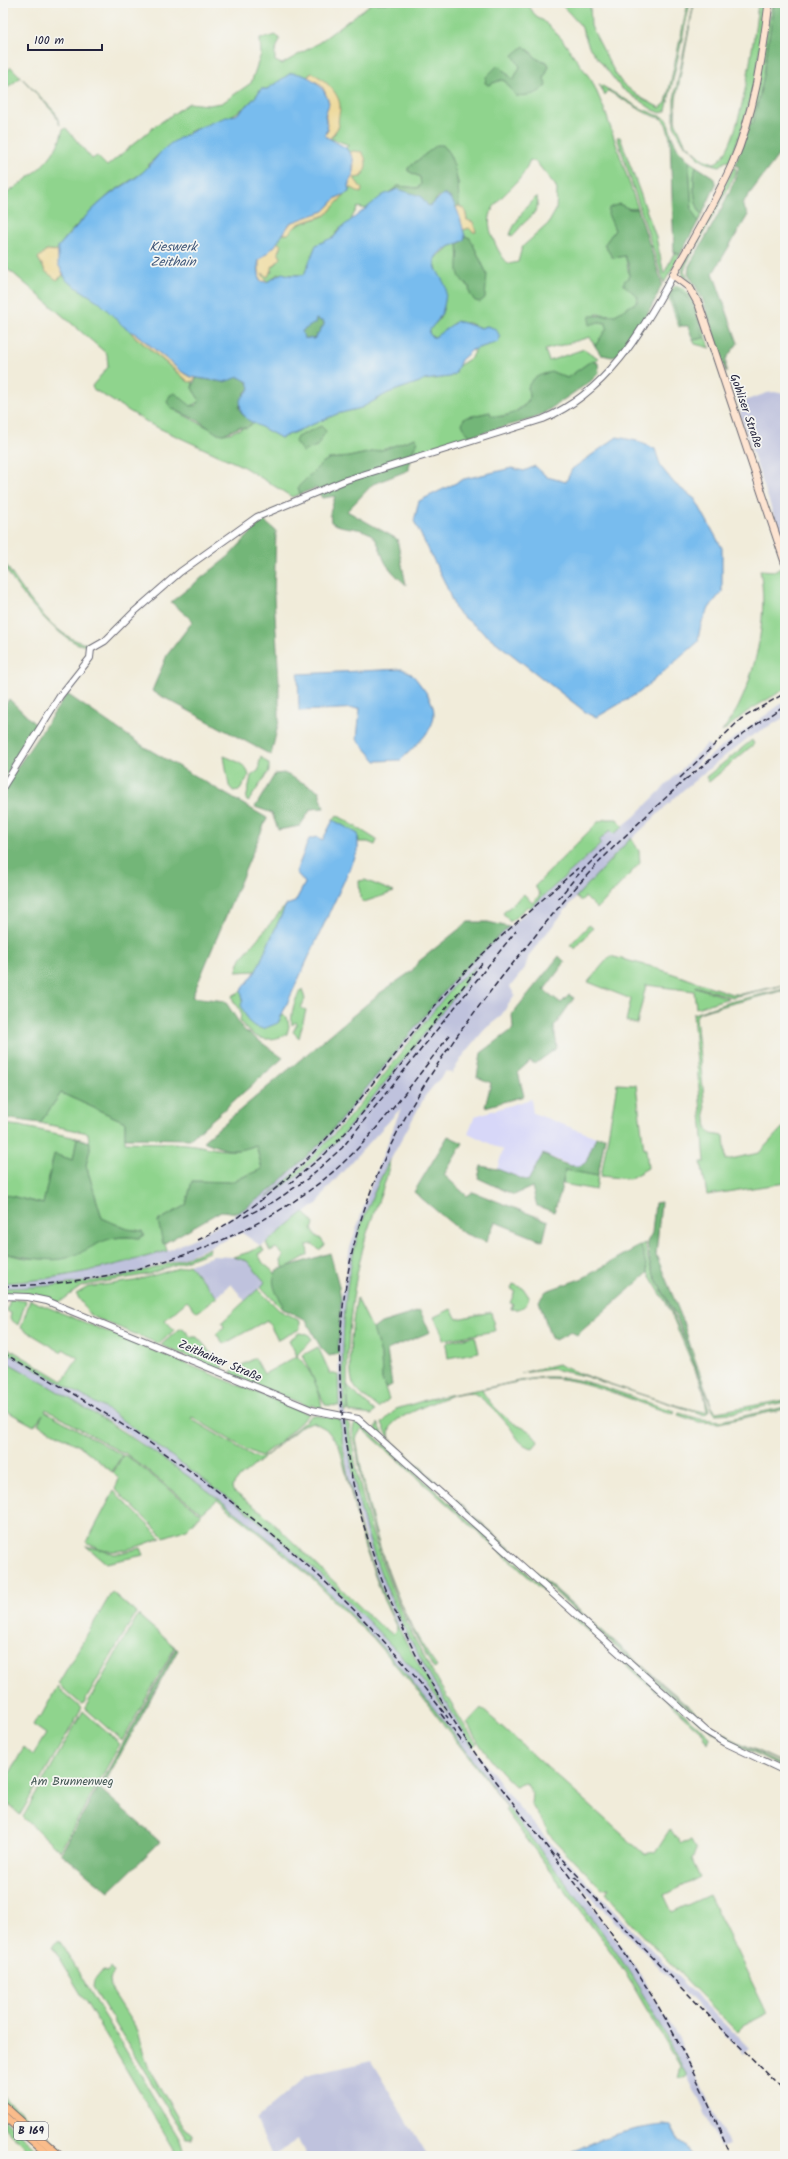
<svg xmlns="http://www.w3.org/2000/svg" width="788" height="2159" font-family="Kalam,sans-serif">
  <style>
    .built { fill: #d7d7f8 }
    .industrial { fill: #bfc2dd; fill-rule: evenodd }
    .green { fill: #8fd48d; stroke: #587b64; fill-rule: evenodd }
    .forest { fill: #73b678; stroke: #4a6c5a }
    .sand { fill: #eeda9e; stroke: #887e6c }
    .water { fill: #78bcee; stroke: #4d6f94; fill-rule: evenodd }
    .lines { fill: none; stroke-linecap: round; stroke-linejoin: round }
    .tertiary-casing { stroke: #6a6973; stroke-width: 8 }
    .secondary-casing { stroke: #6a6973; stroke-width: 9 }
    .primary-casing { stroke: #6a6973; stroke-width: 9 }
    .tertiary { stroke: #fff; stroke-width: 6 }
    .secondary { stroke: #fde4d1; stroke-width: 7 }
    .primary { stroke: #fabc8b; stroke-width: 7 }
    .rail { stroke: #22223b; stroke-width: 1.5; stroke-dasharray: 6 3; stroke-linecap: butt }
    .labels { text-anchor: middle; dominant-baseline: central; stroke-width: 3.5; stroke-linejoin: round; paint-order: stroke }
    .shield { fill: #f6f6f2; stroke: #626272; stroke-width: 1 }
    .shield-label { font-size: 11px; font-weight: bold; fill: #22223b }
    .street-label { font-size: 12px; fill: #22223b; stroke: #f6f6f2 }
    .park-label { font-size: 12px; fill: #435754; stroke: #f6f6f2 }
    .water-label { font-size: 13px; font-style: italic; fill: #40587a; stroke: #f6f6f2 }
  </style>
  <rect width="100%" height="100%" fill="#f6f6f2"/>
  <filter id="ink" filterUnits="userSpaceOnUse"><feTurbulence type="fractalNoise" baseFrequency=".025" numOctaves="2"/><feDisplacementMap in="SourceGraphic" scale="8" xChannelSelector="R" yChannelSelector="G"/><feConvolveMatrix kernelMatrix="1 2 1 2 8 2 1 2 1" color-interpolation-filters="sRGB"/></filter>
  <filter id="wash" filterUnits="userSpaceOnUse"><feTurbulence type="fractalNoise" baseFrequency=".012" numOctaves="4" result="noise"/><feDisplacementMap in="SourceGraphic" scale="16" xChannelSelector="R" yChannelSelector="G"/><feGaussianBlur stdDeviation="0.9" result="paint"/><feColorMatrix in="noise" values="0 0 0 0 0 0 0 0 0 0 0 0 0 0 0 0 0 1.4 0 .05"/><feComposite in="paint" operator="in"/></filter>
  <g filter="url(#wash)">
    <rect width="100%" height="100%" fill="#f1ecda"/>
    <polygon class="built" points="531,1099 533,1113 596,1137 586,1162 583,1165 575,1167 543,1154 528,1181 497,1169 503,1150 468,1133 475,1116"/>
    <g class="industrial">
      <polygon points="774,392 785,394 785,549 740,415 742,404 747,400 767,393"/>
      <path d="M785,701V717L748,738L721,759L682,791L612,858L572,902L529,955L525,968L510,987L515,995L500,1017L485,1029L463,1056L452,1073L446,1071L425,1096L378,1183L352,1264L346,1301L343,1343L345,1419L348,1445L362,1513L391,1598L409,1636L452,1712L473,1747L511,1798L546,1838L646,1944L749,2049L744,2054L575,1881L641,1975L679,2039L729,2145L720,2148L701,2104L671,2044L617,1953L420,1691L382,1647L338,1601L305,1571L260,1532L197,1483L120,1428L3,1360V1350L111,1412L248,1512L320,1574L368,1621L411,1666L447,1714L396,1621L377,1576L351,1490L340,1419L338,1334L341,1301L350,1248L367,1197L401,1108L327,1189L318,1203L261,1246L242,1233L183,1258L129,1274L43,1287L3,1288V1283L22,1282L134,1260L167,1251L199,1236L238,1213L272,1189L311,1152L367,1086L456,977L472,961L601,844L599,841L611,830L614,833L634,817L707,744L713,748L682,779L716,751ZM475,967L458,992L338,1140L294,1178L272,1194L322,1147L442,1000L457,982Z"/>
      <polygon points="213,1256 233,1257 247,1261 266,1282 245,1301 231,1284 217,1297 189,1265"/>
      <polygon points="371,2061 428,2156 307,2156 298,2140 272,2156 256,2119 306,2076"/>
    </g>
    <g class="green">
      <path d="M372,3L528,4L536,17L544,21L561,38L592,81L605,111L638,209H630L619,204L609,214L615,230L604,245L613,258L625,256C630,269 627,287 638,297L637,302L615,315L596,314L599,322L606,323L608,327L595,346L590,337L545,350L549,361L584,349L598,358L596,361H591L567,378L553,372L528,387L529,397L527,403L512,414L496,417L491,415L490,412L464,418L466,432L471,436L410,456L414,449L415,438L385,449L349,457L329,459L322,463L298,487L300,494L292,497L242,466L152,425L93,389L92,386L108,367L107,354L14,274L3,266V196C23,182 49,165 59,142C61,138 61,134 63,130L66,128L92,159L97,156L107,166L154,127L189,103L208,105L222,103L251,83L261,54L260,39L276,35L280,39L275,52V61L282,64L317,44ZM528,49L537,59L547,62L549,66L544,78L546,84L524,95L516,96L505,81L501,80L488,85L486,77L493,71H505L513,80L520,67L519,63ZM291,73L306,78L310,74L319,77L327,84L333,92L340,107L335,133L329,140L333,139L349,145L346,148L350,153L353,151L356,176L354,178L361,193L353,187H349V192C338,197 332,213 321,217C308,222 297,222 288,234H283L277,242L281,248L278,252L277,263L272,267V272L262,273L267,282L278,274L304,275L316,245L334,237L338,230L352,220L351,219L358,207L366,209L398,186L418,188L421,184L420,177L408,171V168L437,145L448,150L459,185L457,191L459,206L465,210L467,220C471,225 474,224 476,232L469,228L463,230L465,236L470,238L487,274L470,294L469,286L463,282L459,266L458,244L451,246L435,258C433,270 446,281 445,296C445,303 443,312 440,318C437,323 430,327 429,333L432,337C440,336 449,330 453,323H469L481,328L487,326L492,329L498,342L474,349V353L471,358L458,366L455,374L449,377L425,380L388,393L361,408L337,414L281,438L253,422L250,426C241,427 232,434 223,434C219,434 178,412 171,408L191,406L200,401L192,388L193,381H187L132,334L131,330C122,325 117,319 110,311C97,296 75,291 63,275L59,279L44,269L38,258L51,250L57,251C60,239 100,202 111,193C121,186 132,180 142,173C147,169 149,163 154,159C165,147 179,138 193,130C197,128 203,128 208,126C230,117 247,110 261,89H267ZM530,160L536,162L555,185L557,190L556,210L548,224L522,247L518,262L509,264C502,258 498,250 494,241C479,207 504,199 521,177C525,172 527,166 530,160Z"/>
      <polygon points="560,3 590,3 591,26 615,73 622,83 638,96 660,108 666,103 688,3 690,3 666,111 661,113 653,110 621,88 589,47 581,26"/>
      <path d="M694,3L676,99L675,121L685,143L703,159L714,163C741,156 755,29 758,3H766L756,77L742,129L729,162L726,161L720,166L707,163L698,158L694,151L684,144L674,126V99Z"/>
      <polygon points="772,3 774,3 763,80 753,124 750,123"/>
      <polygon points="11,67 55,112 60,125 55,114 21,77 3,91 3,75"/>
      <polygon points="599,84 640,108 667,119 672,137 670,138 666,124 662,119 646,113 608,91 605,95"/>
      <polygon points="617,137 620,137 656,237 664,274 674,253 680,255 664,283"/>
      <path d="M690,162L696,166C692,180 693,204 702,215L698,222L692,211L689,165Z"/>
      <polygon points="734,167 736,168 736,171 726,192 687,263 684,271 699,296 706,316 691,285 683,275 682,268"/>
      <path d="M537,197C540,211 531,216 523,224C519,228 516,233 512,236L510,235C512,227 529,200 537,197Z"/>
      <path d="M678,286C696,291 704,332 710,348L695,344L693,340L703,338L687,297L679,289L671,296L681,326L679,327L667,293L673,287Z"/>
      <path d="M3,560C19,586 56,643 90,644C70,656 5,579 3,560Z"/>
      <path d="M780,568L785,580V689L748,711L722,732C728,722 736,713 740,703C758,665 768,610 760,570L776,571Z"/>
      <polygon points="752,740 754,744 709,782 706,777"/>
      <path d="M224,756C234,760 246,764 249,775L240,790L233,791L229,786Z"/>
      <polygon points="261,757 269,764 269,771 248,802 246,800 251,776 259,770 259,764"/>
      <polygon points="337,815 377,840 375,845 368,842 359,842 358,834 333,820"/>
      <polygon points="605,819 617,819 623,827 614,834 610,830 599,841 601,844 530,908 528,906 510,922 503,913 524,894 532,903 540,895 535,886 598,822"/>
      <polygon points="631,838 639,851 640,863 597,909 585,897 581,901 576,897"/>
      <polygon points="365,880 394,892 364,902 360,898 359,881"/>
      <polygon points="286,905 256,971 236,972 241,958"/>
      <polygon points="589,925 593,928 575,949 570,945"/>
      <polygon points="610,956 653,967 732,994 741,994 785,985 732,997 695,986 695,987 729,998 696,1008 694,991 646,985 637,1024 626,1021 631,999 588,982"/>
      <path d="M476,966L458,992L338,1140L294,1178L265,1198C334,1146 389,1068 442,1000L457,982Z"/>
      <path d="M302,989L305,999L301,1008L306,1010L299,1038L293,1032L297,1024L296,1022L292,1025C290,1015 295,997 302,989Z"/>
      <polygon points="785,989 785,990 711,1009 699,1013 696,1017 707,1129 711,1134 724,1136 726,1160 759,1153 782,1128 785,1128 785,1183 707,1195 701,1162 705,1162 693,1014 729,1002"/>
      <path d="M241,991L243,1000L280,1021L282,1015L287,1017L289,1026L287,1034C268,1044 250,1039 240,1020C242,1012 240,1007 234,1003L232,996Z"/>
      <polygon points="617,1084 636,1085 644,1149 646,1149 648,1168 629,1179 601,1176"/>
      <path d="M61,1093L125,1122V1142C146,1143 167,1142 187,1144C213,1147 231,1156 256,1145L262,1169L231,1182L192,1181L186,1205L158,1221L167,1251C114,1266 58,1280 3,1283V1253C13,1255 27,1260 37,1258C71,1252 104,1233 139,1238L142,1231L127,1229L102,1218L86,1165L90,1149L88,1133L40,1123Z"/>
      <polygon points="3,1124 20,1126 77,1138 73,1160 54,1155 43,1204 3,1194"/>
      <path d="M390,1159C387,1186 372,1213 365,1240C350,1296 345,1353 348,1410L344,1412C342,1350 341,1285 361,1226C369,1203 379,1181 390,1159Z"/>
      <polygon points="565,1169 598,1176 596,1190 563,1184"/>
      <polygon points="304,1212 314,1224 312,1229 316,1236 321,1239 325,1245 319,1250 313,1244 307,1245 308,1255 284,1269 281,1261 284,1256 276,1248 270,1251 266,1243"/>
      <path d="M645,1243C648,1272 659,1282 670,1307C685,1341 700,1375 709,1411L705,1415L584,1376L553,1369L521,1373L558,1364C569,1372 697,1414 707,1412L704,1392L694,1368L668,1306L648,1273L641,1245Z"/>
      <path d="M261,1246L264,1251L258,1254L263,1263L275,1273C273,1286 276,1293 283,1304L281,1308L261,1287L265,1282L247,1261L233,1257L249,1252Z"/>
      <path d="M210,1248L209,1252L150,1274L82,1286L60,1302L32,1294L3,1293V1288C70,1287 149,1276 210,1248Z"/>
      <polygon points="189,1265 217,1297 199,1311 197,1312 187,1301 165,1320 174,1330 159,1344 91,1316 76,1294 88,1287 134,1281"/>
      <path d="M513,1284L523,1288L529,1297C528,1305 521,1311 511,1309L513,1304L510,1303L515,1291L511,1289Z"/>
      <polygon points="258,1289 279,1310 300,1321 300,1329 278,1340 267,1320 224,1344 216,1334 224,1327 222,1322"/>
      <path d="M357,1298L375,1334L381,1355L382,1379L389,1399L378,1408C371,1402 360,1395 355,1387C345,1374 353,1315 357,1298Z"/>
      <polygon points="10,1299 26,1301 18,1325 10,1319 11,1313 7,1311"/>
      <path d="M30,1300L309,1414L281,1441L261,1456L247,1450L192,1417L191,1419L253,1456L260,1458L268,1454L312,1415L340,1419C346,1488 366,1558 395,1621C411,1653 430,1683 448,1713L411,1666L368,1621L320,1574L248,1512L111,1412L3,1350V1345L63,1381L78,1358L63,1349L61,1352L21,1328ZM313,1422L326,1429L339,1445L364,1545L384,1601L396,1626L397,1630L393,1634L382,1628L263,1513L233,1491L232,1487L237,1480L303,1425Z"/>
      <polygon points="451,1309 457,1319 491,1312 495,1331 443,1340 442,1333 434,1317"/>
      <polygon points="183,1328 191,1337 197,1337 224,1367 223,1368 219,1370 186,1356 184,1353 183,1355 161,1345 178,1330"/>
      <path d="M299,1333L308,1334L312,1339C309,1346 300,1349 297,1356C310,1368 321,1391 322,1409L311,1405L310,1407L232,1375L230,1372L255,1358L264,1374L297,1356L289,1340Z"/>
      <polygon points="475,1336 479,1352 448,1358 446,1345 449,1341"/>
      <polygon points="318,1347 330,1373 338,1375 339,1406 325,1405 303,1355"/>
      <polygon points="691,1348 712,1407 716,1412 785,1400 785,1402 732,1413 715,1414 712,1409 689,1349"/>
      <path d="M3,1360C136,1434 265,1522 370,1634C424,1691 470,1756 517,1820C551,1864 586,1908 617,1953C643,1992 666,2034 687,2076L677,2079L680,2066L630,1981L614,1956L505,1810L507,1807L497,1794L416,1689L372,1638L311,1578L265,1538L217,1500L202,1513L125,1453H122L46,1409L45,1411L122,1455L112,1472L83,1448L38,1424L43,1414L34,1426L3,1409Z"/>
      <path d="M544,1377C589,1375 632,1400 675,1411L674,1414C636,1403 584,1377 545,1378C525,1378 502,1385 482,1390C488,1402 500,1413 510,1421C520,1428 533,1429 538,1442L533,1448C519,1446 516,1435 509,1426C502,1418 482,1396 473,1393C458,1389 418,1409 404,1416C394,1421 387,1427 390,1439L538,1575L710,1725L732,1739L785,1764L729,1739L702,1720L419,1467L389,1438L382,1423L396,1409L429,1399Z"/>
      <polygon points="347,1384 352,1391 375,1411 372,1415 349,1412"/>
      <polygon points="785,1407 785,1409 719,1423 698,1422 678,1415 679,1413 700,1419 720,1421"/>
      <path d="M345,1420L349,1423C362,1520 391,1603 441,1687C453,1706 463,1725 477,1743L473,1747C444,1699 413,1650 391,1598C366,1542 352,1480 345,1420Z"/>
      <path d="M355,1423H360L710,1737L708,1743L703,1734L698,1729L362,1428L356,1438C368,1516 390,1603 437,1667L434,1669C394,1603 368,1528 357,1452C355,1445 350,1429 355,1423Z"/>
      <polygon points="378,1423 385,1437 394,1446 701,1721 721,1736 785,1767 785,1769 728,1741 700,1723 378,1433 376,1429"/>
      <polygon points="123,1455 127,1456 201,1514 187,1529 164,1537 115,1489 119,1479 113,1473"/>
      <path d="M114,1491L161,1538C138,1546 109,1561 87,1542Z"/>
      <polygon points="86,1546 115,1554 141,1548 144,1555 106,1563"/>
      <polygon points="112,1592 136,1613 84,1703 81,1704 58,1684"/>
      <polygon points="138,1615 175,1647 122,1741 85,1708"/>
      <polygon points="57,1687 80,1707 81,1710 20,1815 3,1799 3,1786 24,1747 33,1755 46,1734 33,1725 38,1716 40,1718"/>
      <path d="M481,1708L644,1854L655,1852L670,1829L681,1844L691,1841L696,1850L692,1859L700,1877L664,1895L672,1912L709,1895L767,2013L744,2025L737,2032L634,1926L606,1893L609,1888L602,1889L553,1839L531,1804L532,1793L526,1783L515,1786C497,1770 478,1744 467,1723Z"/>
      <polygon points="83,1711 120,1744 60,1851 23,1817"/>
      <polygon points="59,1940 180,2140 185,2156 175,2156 174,2149 168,2139 52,1946"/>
      <polygon points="110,1967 114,1972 110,1979 111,1989 135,2026 149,2069 185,2130 193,2135 192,2139 186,2139 93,1987 94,1981 103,1970 107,1971"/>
      <polygon points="3,2096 69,2156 64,2156 10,2109 3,2102"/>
      <polygon points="3,2119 44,2156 36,2156 3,2127"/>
    </g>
    <g class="forest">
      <path d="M774,3H785V142L780,153L742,204L748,215L713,273L738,343L726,359V373L702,297L688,273L689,266C707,234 728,202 739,167L735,165L750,123L753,124L763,80Z"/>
      <path d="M524,46L537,59L547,62L549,66L544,78L546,86C536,96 529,95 516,96L505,81L501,80L488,85L485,83L486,77L498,65L513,80L520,67L513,55Z"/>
      <polygon points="672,137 678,149 690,162 689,165 692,210 698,222 680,255 674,252 670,138"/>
      <path d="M437,145H443C456,158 459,188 459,206L455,208L450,197L439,196L432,205L427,206L397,189L391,192L398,186L418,188L421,184L420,177L408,171V168Z"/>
      <path d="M696,166L713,177L716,184L702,215C693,204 692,179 696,166Z"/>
      <path d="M619,204L630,209H638L662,283C658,297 627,357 613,357C609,357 605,355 601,355L595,346L607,328L606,323L599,322L589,325L590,316L615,315L637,302L638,297L624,285V281L629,278V266L625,256L613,258L604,245L615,230L608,214L609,208Z"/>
      <path d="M465,236L470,238L487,274L485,298L480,302L475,301L470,294L469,286C451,275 461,262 458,244L464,240Z"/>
      <path d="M679,289C694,301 698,320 704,338L693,340L688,326H681L671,296L673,290Z"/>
      <polygon points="316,319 324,322 324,325 314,339 304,338 302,331"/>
      <path d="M591,361L598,363L599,373L591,381L544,413L532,419L471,436L466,432L462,424L464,418L490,412L491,415C503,420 518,412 527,403C531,398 528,393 528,388C530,377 544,373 553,372L567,378Z"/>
      <polygon points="236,377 242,378 250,385 249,390 245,392 239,408 244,416 253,422 247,428 240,427 223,434 216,433 199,421 171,408 167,402 170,395 175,393 191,406 196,405 200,401 192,388 196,378 224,382"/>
      <polygon points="321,426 326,431 317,446 303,452 295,442 297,437"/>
      <path d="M415,438L418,441L410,456L409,470L373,484L347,511L397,539L406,585C399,578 390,571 385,562C380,552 379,539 369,533C356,526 344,530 331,522L330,513L335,496L322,498L316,488L300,494L298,487L322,463L329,459L349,457L385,449Z"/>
      <polygon points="263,520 276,531 274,597 279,682 279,721 271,755 152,691 167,655 193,621 171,602 228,557"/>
      <polygon points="67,694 143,746 267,818 192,997 225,1001 244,1030 283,1058 190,1139 125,1138 125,1122 61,1093 40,1123 3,1118 3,788"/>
      <polygon points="9,699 37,726 3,781 3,708"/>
      <polygon points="284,773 319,791 324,808 311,809 300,826 278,830 272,813 255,807 275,774"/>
      <path d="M468,922H488L509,927L456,977L326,1138L272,1189L238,1213L221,1211L163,1244L158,1221L186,1205L192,1181L231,1182L262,1169L256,1145C233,1154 225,1150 203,1141L380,993L412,971L418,962Z"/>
      <polygon points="559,956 565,962 544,990 561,1003 569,995 574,998 554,1027 557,1048 535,1064 530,1061 518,1072 524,1096 485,1107 491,1083 477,1077 481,1053 513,1029 512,1014"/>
      <polygon points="448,1136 463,1143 444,1175 467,1196 473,1192 548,1221 543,1241 495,1222 486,1242 463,1233 414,1192"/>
      <path d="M596,1137H605L598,1176L565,1170L560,1194L554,1212L537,1206L532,1187L514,1195L478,1178L481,1166L497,1169L528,1181L543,1154C554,1159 576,1173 586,1162Z"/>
      <path d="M77,1138L90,1142V1149L86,1165L102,1218L127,1229L142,1231L144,1235L139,1238C103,1233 97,1248 67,1258C52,1263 19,1256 3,1253V1194L43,1204L54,1154L73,1160Z"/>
      <polygon points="661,1202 656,1255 682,1318 691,1348 689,1349 677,1318 653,1273 650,1264 647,1242 652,1233 655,1203"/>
      <polygon points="641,1245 648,1273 577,1335 571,1332 556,1340 551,1338 539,1301 546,1291 583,1278"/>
      <path d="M330,1253L339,1286L341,1301L338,1354L329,1356L321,1348L306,1320L281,1308L283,1304C276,1293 269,1282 277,1270Z"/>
      <polygon points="420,1311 430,1332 387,1350 392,1385 385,1388 382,1379 381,1355 373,1329 381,1323"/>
      <polygon points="176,1648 178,1650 104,1784 101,1783"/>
      <polygon points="98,1787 160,1842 109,1892 61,1853"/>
    </g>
    <g class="sand">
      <path d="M312,73C323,78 340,93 340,107C340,114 337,119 339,126L329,140L325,136L328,129C321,114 335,91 315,81C312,80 309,80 306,78Z"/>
      <path d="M353,151L362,152C368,160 367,170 361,177L354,178L362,189L361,193L348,186C350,172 359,168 350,153Z"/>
      <polygon points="345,194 326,215 298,224 288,234 283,234 292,221 324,211 336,198"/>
      <polygon points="459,206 465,210 467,220 473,222 476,232 473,232 469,228 463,230 455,208"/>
      <polygon points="277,242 281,245 278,252 281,258 272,267 268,277 262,273 267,282 264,283 259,278 259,260"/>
      <polygon points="47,250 57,251 63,275 57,280 46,272 38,258"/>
      <polygon points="131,330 182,372 196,378 193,381 189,382 132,334"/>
    </g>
    <g class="water">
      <path d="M291,73C309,73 326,87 329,104L325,115L328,131H326L325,136L346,148L353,158V175L349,182V192L336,198L324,211L290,223L275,246L259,260L258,265L260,281L267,282L282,273L289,275H304L316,245L334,237L341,228L383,195L391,192L397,189L421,196L428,206L432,205L443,194C457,198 461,223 465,236L464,240C455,246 442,247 436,257C430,267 445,279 446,289C446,298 444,311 439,318C436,324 430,327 429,333L432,337H435L457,321L481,328L487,326L496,329L500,337L498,342L472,350L461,360L455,374L449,377L425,380L388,393L361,408L337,414L281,438L248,420L241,412L240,400L250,388L248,382L239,377L224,382L191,377L182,372L140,337L123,326L99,302L67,281L58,264V247C75,228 92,208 112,193C122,186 134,180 143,172C152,164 159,152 170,144C183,135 222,116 236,115C246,107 254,100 261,89H267ZM316,319L324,322V325L314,339L304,338L302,331L315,323Z"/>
      <path d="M617,437L637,441L655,449L661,467L675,484L695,499L722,548V592C707,609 700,619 698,642L640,692L597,717L588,714L456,611L445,583L414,521L419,501L464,479L512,468L524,471L535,466L547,477L566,482L572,469Z"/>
      <path d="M402,669C412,672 416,679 422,687C449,720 425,736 401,760L376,761L357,739L360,708L299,711L298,674Z"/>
      <polygon points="333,820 358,834 358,851 278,1023 263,1029 254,1026 248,1021 241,1005 243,1000 241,991 256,971 286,905 295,902 305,883 296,872 309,839 317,837 322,841"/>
      <path d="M662,2125L671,2126L679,2141L687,2147L692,2156H566C594,2138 629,2129 662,2125Z"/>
    </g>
  </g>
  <g filter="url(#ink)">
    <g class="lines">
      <defs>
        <g id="tertiary">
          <path d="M3,787L60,696L90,658L91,649L105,641L134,612L180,572L257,517L346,480L543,419C606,393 642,332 673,275"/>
          <polyline points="3,1296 28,1297 47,1301 312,1410 358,1419 706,1731 726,1743 785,1771"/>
        </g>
        <path id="secondary" d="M769,3C762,58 754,114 732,165C715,203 693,239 673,275L689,287L699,305L785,562"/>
        <g id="primary">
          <polyline points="3,2105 60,2156"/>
          <polyline points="3,2115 50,2156"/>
        </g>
      </defs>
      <use href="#tertiary" class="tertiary-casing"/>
      <use href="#secondary" class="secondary-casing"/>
      <use href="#primary" class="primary-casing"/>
      <use href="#tertiary" class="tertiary"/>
      <use href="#secondary" class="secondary"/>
      <use href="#primary" class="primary"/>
      <g class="rail">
        <polyline points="680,778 741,719 785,693"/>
        <polyline points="685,780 744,733 785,705"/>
        <polyline points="558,899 576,877 611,842"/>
        <polyline points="289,1184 325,1154 352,1126 482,963"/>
        <polyline points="244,1217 275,1201 307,1179 342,1148 516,931"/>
        <path d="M198,1240C309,1185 366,1085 444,995C482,950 534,908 578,868"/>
        <path d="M3,1286C120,1285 245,1247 334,1171C379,1132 413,1081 450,1035"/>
        <path d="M3,1353C173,1448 329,1561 448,1718"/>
        <polyline points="441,1714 463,1743"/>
        <path d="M479,1759C538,1836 601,1913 652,1996C683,2047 708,2101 731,2156"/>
        <path d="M482,1763C377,1615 310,1432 353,1249C378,1143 442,1051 509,968C536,935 561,903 590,872C621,838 655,808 688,777"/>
        <polyline points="556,1853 581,1879"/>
        <polyline points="575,1877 720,2027 785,2091"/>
      </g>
    </g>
  </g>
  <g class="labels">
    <rect class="shield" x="14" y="2122" width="34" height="18" rx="3"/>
    <g class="shield-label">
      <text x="31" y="2131">B 169</text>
    </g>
    <g class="street-label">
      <text transform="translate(746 411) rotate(71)">Gohliser Straße</text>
      <text transform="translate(220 1361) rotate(23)">Zeithainer Straße</text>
    </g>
    <g class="park-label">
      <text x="72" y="1781">Am Brunnenweg</text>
    </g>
    <g class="water-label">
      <text x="173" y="247">Kieswerk<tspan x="173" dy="15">Zeithain</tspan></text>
    </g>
  </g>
  <rect width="788" height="2159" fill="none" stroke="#f6f6f2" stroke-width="16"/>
  <path d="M28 44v6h74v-6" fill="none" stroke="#22223b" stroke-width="2"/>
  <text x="34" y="44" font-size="12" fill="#22223b" stroke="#f6f6f2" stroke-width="3" paint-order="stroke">100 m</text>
</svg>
